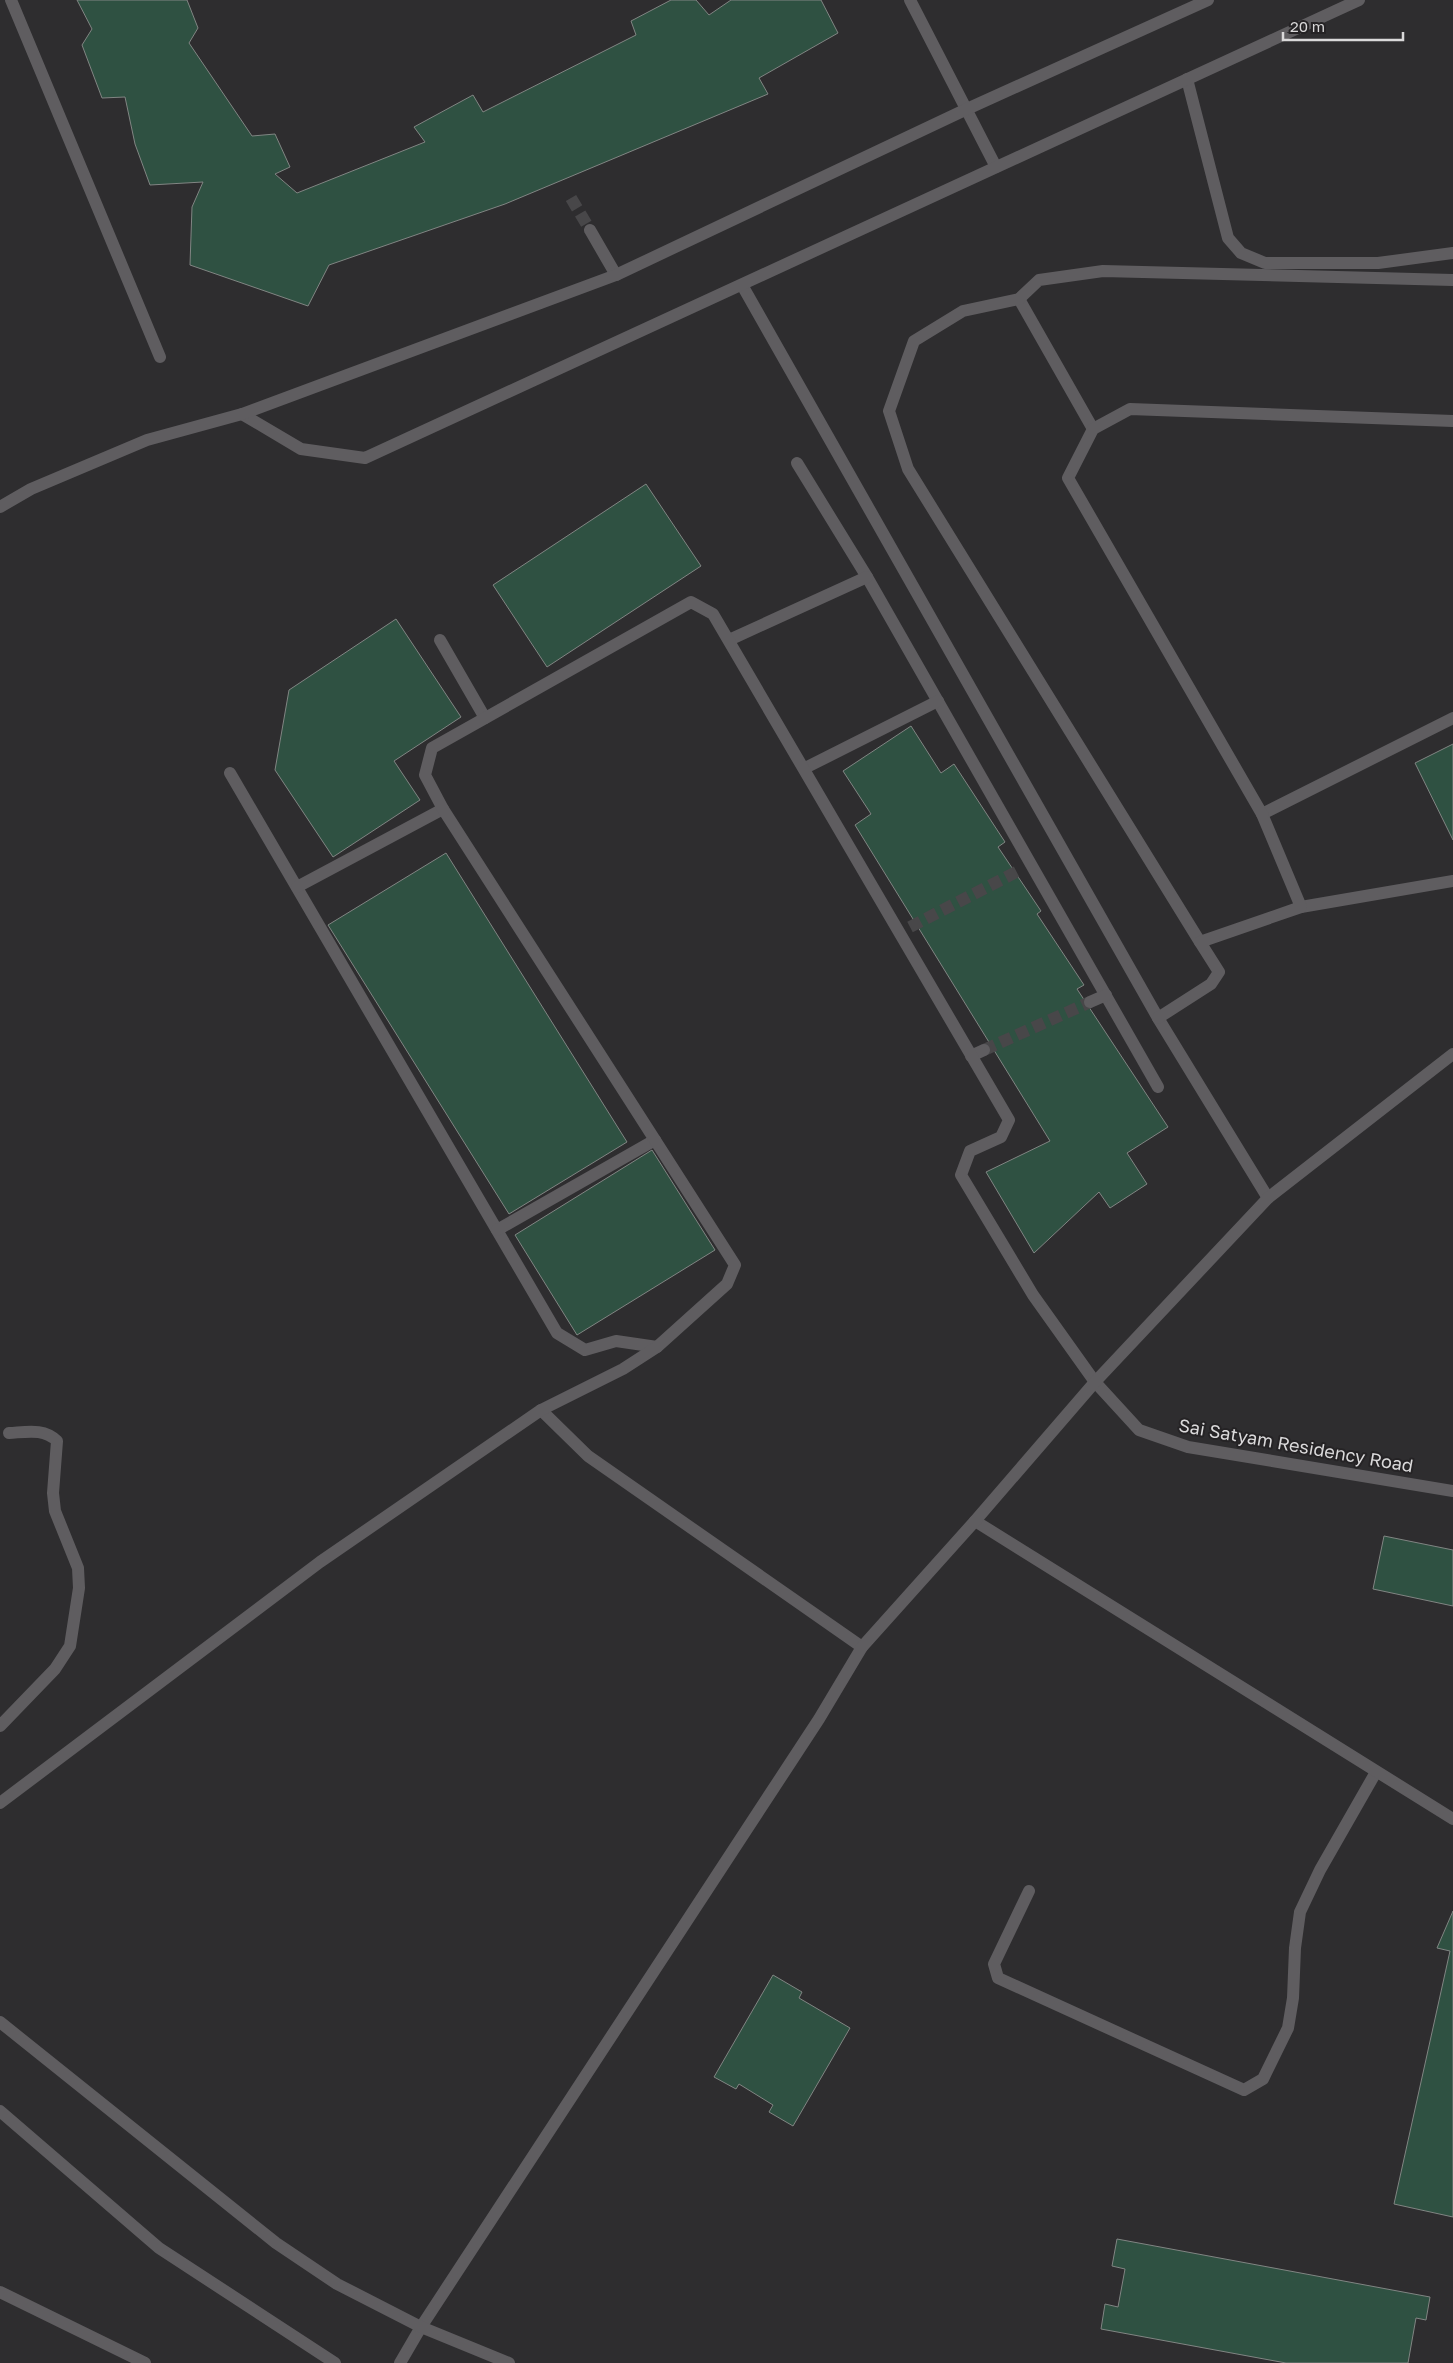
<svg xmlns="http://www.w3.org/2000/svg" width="1453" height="2363" font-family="'Golos Text',sans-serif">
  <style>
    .building { fill: #2f5142; stroke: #818583 }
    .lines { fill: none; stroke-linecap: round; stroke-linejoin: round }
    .minor-tunnel { stroke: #484749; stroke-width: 12; stroke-dasharray: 12 6; stroke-linecap: butt }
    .service { stroke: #5f5d60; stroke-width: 12 }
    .minor { stroke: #5f5d60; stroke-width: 12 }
    .tertiary { stroke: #5f5d60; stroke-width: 12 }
    .labels { text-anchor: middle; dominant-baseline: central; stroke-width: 4; stroke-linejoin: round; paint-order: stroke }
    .street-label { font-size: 18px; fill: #dad9da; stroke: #252325 }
  </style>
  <rect width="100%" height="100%" fill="#2e2d2f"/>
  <g class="building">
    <polygon points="77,0 187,0 198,28 189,43 252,136 275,134 290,167 275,174 297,193 425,142 414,127 473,95 483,112 636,35 631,21 671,0 696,0 709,15 731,0 821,0 838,33 759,78 768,94 505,204 329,265 308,306 190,265 192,207 203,182 150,185 135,144 125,97 102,98 82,45 92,29"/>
    <polygon points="646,484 701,566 547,667 493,585"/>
    <polygon points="396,619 461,717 394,761 420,800 333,857 275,770 289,690"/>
    <polygon points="911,726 941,773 954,764 1005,842 998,847 1041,911 1037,914 1084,985 1077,989 1168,1127 1127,1153 1147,1184 1110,1208 1099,1192 1034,1253 986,1172 1050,1141 855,825 871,814 843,771"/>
    <polygon points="1453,744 1453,840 1415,763"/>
    <polygon points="446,853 627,1142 509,1214 328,925"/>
    <polygon points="652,1150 715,1250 577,1335 515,1235"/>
    <polygon points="1384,1536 1453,1550 1453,1606 1373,1589"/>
    <polygon points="1453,1911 1453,2217 1394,2204 1450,1951 1437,1948"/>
    <polygon points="773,1975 802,1992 799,1998 850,2028 793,2126 769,2112 773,2105 739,2084 736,2089 714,2077"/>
    <polygon points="1117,2239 1430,2297 1426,2320 1416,2318 1408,2363 1286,2363 1101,2329 1105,2304 1118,2307 1125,2269 1112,2266"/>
  </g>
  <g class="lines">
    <g class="minor-tunnel">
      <polyline points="571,198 590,230"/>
      <polyline points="910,927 1020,870"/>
      <polyline points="984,1050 1090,1002"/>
    </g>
    <g class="service">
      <polyline points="1187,79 1228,238 1241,253 1265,263 1378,263 1453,253"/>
      <path d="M0,1726L55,1669L70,1646L79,1588L78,1568L55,1511L53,1493L57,1441C44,1428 27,1432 9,1433"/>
      <polyline points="1029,1891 994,1964 998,1978 1244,2090 1263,2079 1288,2028 1293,1998 1295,1948 1300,1912 1320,1870 1376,1772"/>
    </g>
    <g class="minor">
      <polyline points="11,0 160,357"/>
      <polyline points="910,0 996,167"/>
      <polyline points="590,230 616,275"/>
      <polyline points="742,285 1158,1018 1268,1198"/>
      <polyline points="1019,299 1093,429"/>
      <polyline points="797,463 867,577 1158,1087"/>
      <polyline points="440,640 485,718"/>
      <polyline points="729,640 867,577"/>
      <polyline points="805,768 938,701"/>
      <polyline points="230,773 557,1333 585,1350 616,1341 657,1347"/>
      <polyline points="1262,814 1453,718"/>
      <polyline points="297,887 443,809"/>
      <polyline points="1301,907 1453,881"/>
      <polyline points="1200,942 908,469 889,411 914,341 963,311 1019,299 1039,280 1103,271 1453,280"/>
      <polyline points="1090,1002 1106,995"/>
      <polyline points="1158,1018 1211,984 1219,972 1200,942 1301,907 1262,814 1068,478 1093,429 1130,409 1453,421"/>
      <polyline points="971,1056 984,1050"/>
      <polyline points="497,1230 655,1140"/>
      <polyline points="541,1410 588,1456 862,1647"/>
      <polyline points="975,1521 1453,1819"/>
      <polyline points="0,1803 320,1562 541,1410 623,1369 657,1347 727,1284 735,1265 443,809 425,775 432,748 691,602 713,614 1009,1120 1001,1137 970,1151 961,1175 1033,1295 1095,1382 1139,1430 1188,1447 1453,1491"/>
      <polyline points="400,2363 421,2327 819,1719 862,1647 975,1521 1095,1382 1268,1198 1453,1054"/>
    </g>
    <g class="tertiary">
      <polyline points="242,414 301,449 365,458 1359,0"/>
      <polyline points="0,507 31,489 147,440 242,414 616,275 967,109 1208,0"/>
      <polyline points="0,2022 276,2243 337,2284 421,2327 509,2363"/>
      <polyline points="0,2111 159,2248 335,2363"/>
      <polyline points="0,2292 145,2363"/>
    </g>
  </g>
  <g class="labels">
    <g class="street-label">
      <text transform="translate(1296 1445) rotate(10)">Sai Satyam Residency Road</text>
    </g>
  </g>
  <path d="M1283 32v8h120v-8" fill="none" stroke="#dad9da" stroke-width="2.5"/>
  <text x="1290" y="32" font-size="15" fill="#dad9da" stroke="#252325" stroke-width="4" paint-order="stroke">20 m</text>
</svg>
